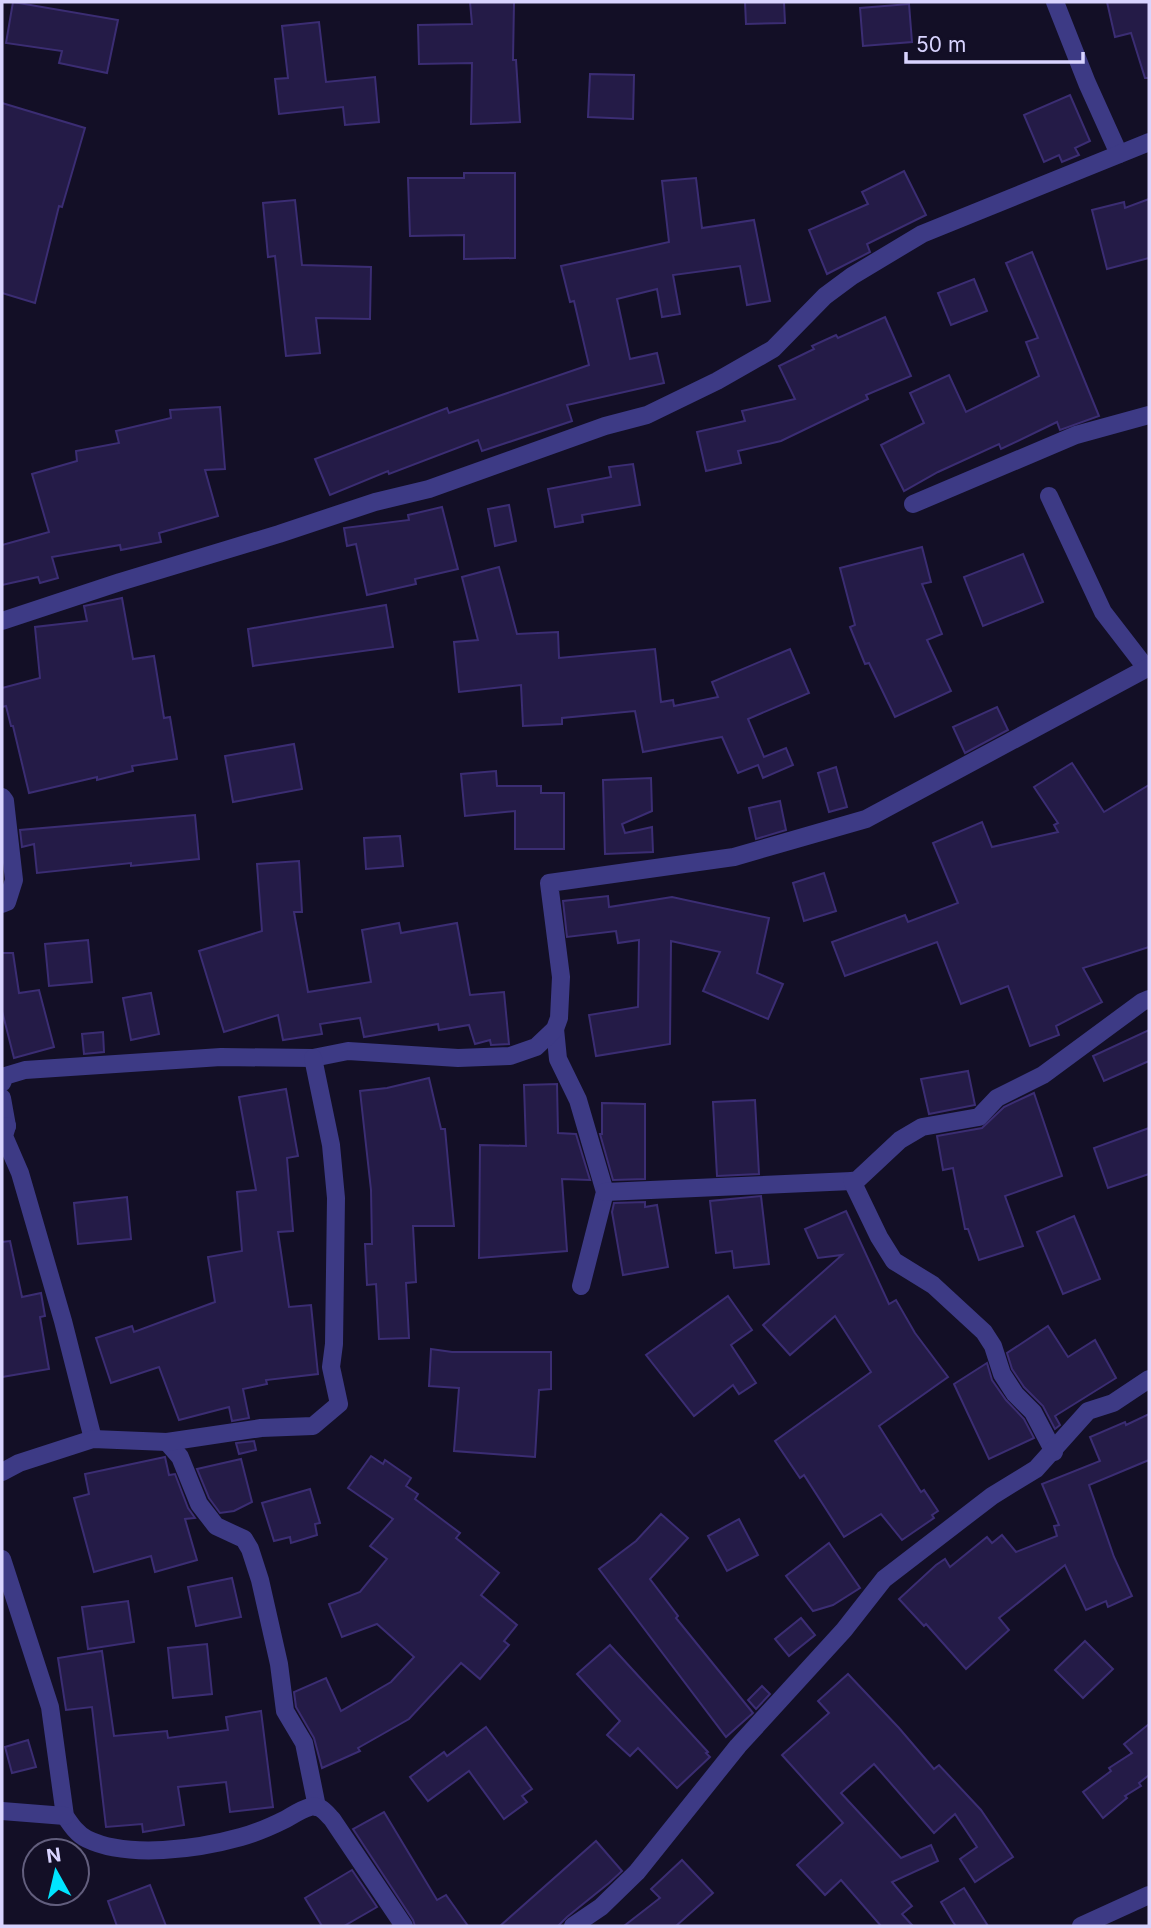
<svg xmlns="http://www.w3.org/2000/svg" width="1151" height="1928" font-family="Inter,sans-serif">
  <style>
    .building { fill: #241b47; stroke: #3b2d73; stroke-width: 2 }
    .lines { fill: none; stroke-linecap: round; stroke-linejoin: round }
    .minor { stroke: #3d3a85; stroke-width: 18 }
  </style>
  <rect width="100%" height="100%" fill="#130f26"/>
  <g class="building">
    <polygon points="13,2 118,20 107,73 59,63 62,51 6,43"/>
    <polygon points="470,2 514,2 513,60 516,60 520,122 471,124 472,63 419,64 418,25 472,24"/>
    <polygon points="745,2 784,2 785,23 746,24"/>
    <polygon points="1107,2 1149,2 1149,78 1145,78 1131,33 1115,37"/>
    <polygon points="909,4 912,42 863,46 860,8"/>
    <polygon points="319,22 326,82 375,77 379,122 345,125 343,107 279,114 275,79 288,78 282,26"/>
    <polygon points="590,74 634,75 633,119 588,117"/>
    <polygon points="1070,95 1090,141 1075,148 1079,155 1062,162 1059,155 1044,162 1024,115"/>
    <polygon points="2,103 85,128 62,207 59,206 35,303 2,293"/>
    <polygon points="904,171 926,215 867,244 870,252 827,274 809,230 868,204 862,192"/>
    <polygon points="464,173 515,173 515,258 464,259 464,235 410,236 408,178 464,178"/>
    <polygon points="696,178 702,228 754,220 770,301 747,305 740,266 673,275 680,314 662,317 657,289 617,299 630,359 657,353 664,383 567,405 572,421 482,451 478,440 389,474 388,471 330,495 315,459 447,408 449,413 589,365 574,301 570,302 561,266 669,242 662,181"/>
    <polygon points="1149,199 1149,258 1107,269 1092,210 1124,202 1125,208"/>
    <polygon points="295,200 302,265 371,267 370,319 316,318 320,353 286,356 275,256 268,257 263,203"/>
    <polygon points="1032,252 1099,416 1060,430 1057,422 1001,449 999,444 938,472 904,491 881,445 924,423 910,393 949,375 966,412 1039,376 1026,342 1038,338 1006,263"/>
    <polygon points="974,279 987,311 951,325 938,293"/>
    <polygon points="885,317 911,376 866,395 868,399 781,441 738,451 741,463 706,471 697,432 745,421 742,411 795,399 779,366 814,349 812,346 836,335 838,338"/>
    <polygon points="220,407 225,469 205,470 218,516 159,533 161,542 121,550 120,545 52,557 58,578 40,583 38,577 2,585 2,545 49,532 32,474 77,461 76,451 119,443 116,431 171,418 170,410"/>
    <polygon points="633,464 640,505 582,515 583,522 555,527 548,489 611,477 609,467"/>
    <polygon points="509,505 516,541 495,546 488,509"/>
    <polygon points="442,507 458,569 415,579 416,584 367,595 356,544 347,546 344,528 409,520 408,515"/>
    <polygon points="922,547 931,582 922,584 942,634 927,640 951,691 895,717 869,663 865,664 850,627 855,625 840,568"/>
    <polygon points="1023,554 1043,602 983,626 964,577"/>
    <polygon points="499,567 517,634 558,632 559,658 655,649 661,702 673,700 674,706 718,697 712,682 790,649 809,693 748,719 764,757 786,748 793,765 763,778 758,765 738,773 722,737 643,752 635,711 562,718 562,724 523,726 521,685 459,692 454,642 478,640 462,577"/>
    <polygon points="122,598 133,659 154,656 164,718 170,717 177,759 132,766 133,771 97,780 97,777 29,793 13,726 11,726 6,706 2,707 2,688 40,678 35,627 87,621 84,606"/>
    <polygon points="386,605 393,647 253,666 248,629"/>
    <polygon points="997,707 1008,730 965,753 953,727"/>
    <polygon points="294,744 302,789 233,802 225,756"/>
    <polygon points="1072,763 1104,812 1149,785 1149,947 1083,968 1102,1002 1056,1026 1059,1035 1030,1046 1008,986 961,1004 937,942 845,976 832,942 905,915 908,922 958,903 933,843 982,822 992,847 1058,832 1054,825 1058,823 1034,787"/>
    <polygon points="836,767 847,807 829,812 818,773"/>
    <polygon points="496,771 497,786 541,786 541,793 564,793 564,849 515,849 515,811 465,816 461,774"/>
    <polygon points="651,778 652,811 622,824 625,833 652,827 653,852 605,854 603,780"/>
    <polygon points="780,801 786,830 756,839 749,808"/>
    <polygon points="195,815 199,859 131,866 131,863 37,873 34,844 22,847 20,830"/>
    <polygon points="400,836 403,866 366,869 364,838"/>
    <polygon points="299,861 302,912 294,912 308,992 371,982 362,930 399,923 401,933 457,923 470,995 504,992 509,1044 491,1045 490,1040 475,1044 469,1025 439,1030 438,1024 364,1037 360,1018 320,1024 322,1034 283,1040 278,1015 224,1032 199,951 262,931 257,864"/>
    <polygon points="824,873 836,911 804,921 793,883"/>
    <polygon points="608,896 609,907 672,897 769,918 757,973 783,984 768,1019 703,991 720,952 671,941 670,1044 596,1056 589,1015 638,1007 639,940 618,943 616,931 567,937 563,901"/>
    <polygon points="88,940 92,982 49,986 45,944"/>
    <polygon points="2,953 13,953 19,993 39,990 54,1047 14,1058 2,1011"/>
    <polygon points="151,993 159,1034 131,1040 123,998"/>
    <polygon points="1149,1030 1149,1061 1104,1081 1093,1056"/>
    <polygon points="103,1032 104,1052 84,1054 82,1034"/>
    <polygon points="968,1071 975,1105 929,1114 921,1079"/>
    <polygon points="429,1078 441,1129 445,1129 454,1226 413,1226 416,1282 406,1283 409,1338 379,1339 376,1284 367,1285 365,1244 372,1244 371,1190 360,1091 387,1088"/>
    <polygon points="557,1084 558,1133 576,1134 590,1180 562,1179 567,1251 479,1258 480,1145 526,1146 524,1085"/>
    <polygon points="286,1089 298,1156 287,1158 293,1231 278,1232 289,1307 311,1305 318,1374 266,1380 267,1384 243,1389 249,1418 232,1421 229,1407 179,1420 159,1367 111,1383 96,1338 132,1326 134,1332 215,1302 208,1257 242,1251 237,1192 256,1190 239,1097"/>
    <polygon points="1034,1093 1062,1176 1005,1196 1023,1246 979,1260 968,1229 965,1229 953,1168 943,1170 937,1136 982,1128 1004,1107"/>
    <polygon points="755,1100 759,1174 717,1176 713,1102"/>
    <polygon points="602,1103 645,1104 645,1179 613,1180 600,1134 602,1134"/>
    <polygon points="1149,1128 1149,1174 1108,1188 1094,1148"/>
    <polygon points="761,1196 769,1264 734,1268 732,1251 716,1253 710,1201"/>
    <polygon points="127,1197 131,1239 78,1244 74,1203"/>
    <polygon points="645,1202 645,1207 657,1205 668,1267 623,1275 612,1212 614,1203"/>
    <polygon points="846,1211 889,1304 896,1300 915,1333 948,1377 879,1426 921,1492 924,1490 938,1511 932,1515 934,1518 902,1540 881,1514 844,1537 804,1475 800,1478 775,1441 871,1372 835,1316 790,1355 763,1325 842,1255 818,1258 805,1229"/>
    <polygon points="1074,1216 1100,1279 1063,1294 1037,1232"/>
    <polygon points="10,1241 22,1297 41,1293 45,1316 40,1317 49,1369 2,1377 2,1242"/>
    <polygon points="728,1296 752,1330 731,1345 756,1383 739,1394 733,1385 694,1416 646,1355"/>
    <polygon points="1048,1326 1068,1357 1095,1340 1116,1378 1055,1416 1060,1425 1055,1429 1043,1406 1024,1387 1012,1369 1007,1353"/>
    <polygon points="431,1349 452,1352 551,1352 551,1389 539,1390 535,1457 454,1451 459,1388 429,1386"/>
    <polygon points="987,1363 992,1380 1006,1400 1024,1419 1034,1438 989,1459 954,1384"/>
    <polygon points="1149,1414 1149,1460 1089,1485 1114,1557 1132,1596 1108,1607 1106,1601 1086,1610 1065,1565 999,1618 1009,1630 966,1669 926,1624 924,1626 899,1599 936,1565 945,1559 950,1567 987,1537 992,1543 1002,1535 1016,1552 1057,1536 1054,1526 1059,1525 1042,1484 1100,1461 1090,1437 1125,1422 1126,1425"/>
    <polygon points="254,1441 256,1450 239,1454 236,1443"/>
    <polygon points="371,1456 383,1464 385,1460 411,1478 406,1486 418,1494 415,1499 460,1533 456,1538 499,1573 481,1595 517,1625 504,1641 509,1645 480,1679 461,1663 409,1719 358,1748 360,1751 322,1768 314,1738 296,1707 294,1692 326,1678 341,1711 391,1682 414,1657 377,1624 342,1637 329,1604 360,1592 387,1559 370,1546 393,1519 348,1488"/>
    <polygon points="165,1457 169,1475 175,1474 188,1508 195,1518 185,1519 197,1560 155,1572 151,1556 94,1572 74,1498 89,1494 85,1474"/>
    <polygon points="241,1459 252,1502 234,1511 220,1513 209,1498 197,1469"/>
    <polygon points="310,1489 320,1523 315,1524 317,1535 291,1543 290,1537 274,1541 262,1503"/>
    <polygon points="661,1514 688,1538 650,1579 678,1616 676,1618 753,1713 726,1737 599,1569 636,1541"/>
    <polygon points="739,1519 758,1555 727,1571 708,1536"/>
    <polygon points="829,1543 860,1588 833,1605 813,1611 786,1576"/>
    <polygon points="232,1578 241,1617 196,1626 188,1587"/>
    <polygon points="128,1601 134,1642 88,1649 82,1607"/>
    <polygon points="801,1618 815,1635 789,1656 775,1639"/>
    <polygon points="1085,1641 1113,1669 1083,1698 1055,1670"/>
    <polygon points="207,1644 212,1694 173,1698 168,1648"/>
    <polygon points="610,1645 708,1752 706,1753 710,1757 677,1788 638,1748 630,1756 607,1735 620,1721 577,1674"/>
    <polygon points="102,1651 114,1736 167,1731 168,1738 228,1730 226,1717 261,1711 273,1807 230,1812 226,1782 178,1787 184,1825 143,1832 142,1824 106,1827 92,1707 66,1710 58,1658"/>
    <polygon points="848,1674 899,1728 934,1769 939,1765 981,1810 1013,1857 975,1882 960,1859 977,1847 955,1814 934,1833 874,1764 841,1793 901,1858 931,1845 938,1861 892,1882 912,1906 902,1914 913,1926 881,1926 841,1880 825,1895 797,1865 843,1823 782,1755 829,1713 818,1701"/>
    <polygon points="762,1686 770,1694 756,1709 748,1700"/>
    <polygon points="1149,1724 1149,1775 1139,1783 1141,1786 1125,1796 1127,1798 1103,1818 1083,1792 1111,1771 1109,1768 1132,1753 1124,1744"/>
    <polygon points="486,1727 532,1789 522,1796 527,1802 504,1819 469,1771 428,1801 410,1777 444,1752 447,1756"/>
    <polygon points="28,1740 36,1767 12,1773 5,1747"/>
    <polygon points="384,1812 437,1900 446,1895 468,1926 415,1926 413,1920 353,1829"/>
    <polygon points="596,1841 622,1871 609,1883 567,1917 558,1926 500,1926"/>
    <polygon points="682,1860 713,1893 676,1926 624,1926 660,1898 651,1889"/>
    <polygon points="352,1870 377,1907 344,1926 322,1926 305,1898"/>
    <polygon points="150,1885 166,1926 117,1926 108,1901"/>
    <polygon points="964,1888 988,1926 956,1926 953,1922 941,1902"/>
  </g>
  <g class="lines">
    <g class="minor">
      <polyline points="1055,2 1087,83 1119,154"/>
      <polyline points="1049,496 1103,612 1147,669"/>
      <polyline points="913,504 1076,435 1149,415"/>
      <polyline points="2,621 120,582 279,534 375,502 429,489 605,426 647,415 717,381 773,349 825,296 852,276 922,234 1149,142"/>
      <polyline points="2,797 5,801 14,880 7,902 2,904"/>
      <polyline points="555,1029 558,1059 578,1100 605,1192 581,1286"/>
      <polyline points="2,1083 5,1076 25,1070 221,1057 313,1058 348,1051 458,1058 510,1056 536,1047 555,1029 559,1018 561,977 549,883 734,857 866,819 1149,667"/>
      <polyline points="2,1098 7,1126"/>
      <polyline points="2,1131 7,1126 4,1136 20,1173 63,1321 93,1439"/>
      <polyline points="605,1192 852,1181"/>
      <polyline points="167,1442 180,1457 199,1504 216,1526 244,1539 250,1549 260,1580 279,1664 285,1711 304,1743 317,1807"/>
      <polyline points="1054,1452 1033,1412 1015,1394 1002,1374 993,1346 984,1332 933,1285 894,1261 879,1237 852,1181 854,1183 900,1140 922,1127 979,1117 997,1098 1043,1075 1142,1002 1149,999"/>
      <polyline points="2,1472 19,1463 93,1439 167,1442 261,1428 313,1426 339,1404 331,1367 334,1344 336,1198 331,1145 313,1058"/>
      <path d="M2,1559L50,1707L65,1816C71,1825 77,1834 87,1839C128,1859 198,1849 241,1837C256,1833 272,1826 286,1819C293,1815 302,1809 310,1807C320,1804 326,1813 332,1819L404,1926"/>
      <polyline points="2,1811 65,1816"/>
      <polyline points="573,1926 601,1907 637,1872 738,1746 844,1630 884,1579 992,1496 1036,1469 1088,1411 1113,1403 1149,1379"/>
      <polyline points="1081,1926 1149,1895"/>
    </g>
  </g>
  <rect width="1151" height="1928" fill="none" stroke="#d9d4ff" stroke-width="7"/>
  <g transform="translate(56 1872) rotate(352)"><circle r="33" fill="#130f26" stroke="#625e7d" stroke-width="2"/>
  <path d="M0-5L12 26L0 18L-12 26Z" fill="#00e5ff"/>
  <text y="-10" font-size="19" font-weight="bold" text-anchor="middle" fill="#d9d4ff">N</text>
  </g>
  <path d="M906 52v10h177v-10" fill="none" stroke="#d9d4ff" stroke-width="3.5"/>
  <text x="916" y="52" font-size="21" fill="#d9d4ff" stroke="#130f26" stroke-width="5" paint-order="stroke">50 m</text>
</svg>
